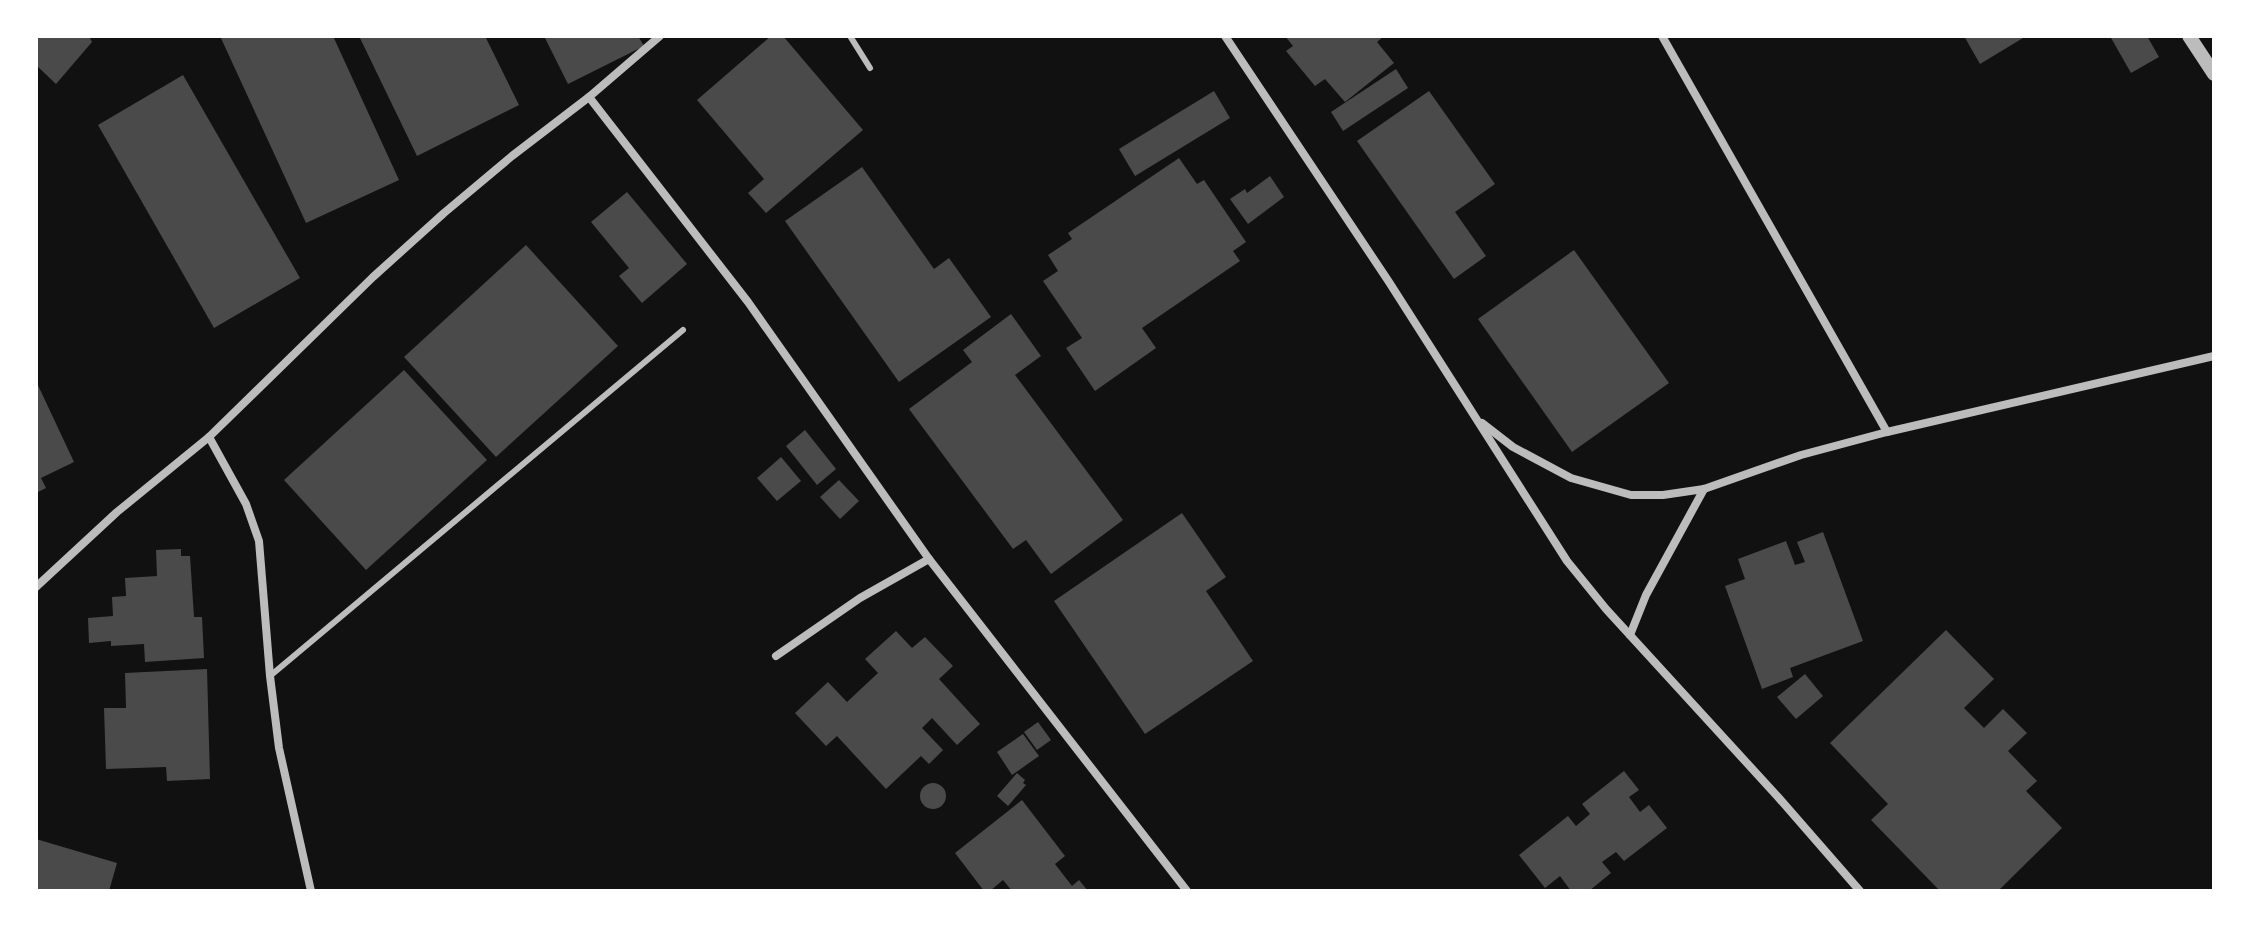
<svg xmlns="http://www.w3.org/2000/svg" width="2250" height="927" font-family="Commissioner,sans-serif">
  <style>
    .building { fill: #4a4a4a }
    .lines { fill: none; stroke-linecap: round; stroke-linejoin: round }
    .service { stroke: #bcbcbc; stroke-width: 6 }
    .minor { stroke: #bcbcbc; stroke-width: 8 }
    .tertiary { stroke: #bcbcbc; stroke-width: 14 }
  </style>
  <rect width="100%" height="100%" fill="#111"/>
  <g class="building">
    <polygon points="36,36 89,36 92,42 56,84 36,65"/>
    <polygon points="220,36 333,36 399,180 306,223"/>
    <polygon points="359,36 485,36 519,105 417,156"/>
    <polygon points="544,36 638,36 644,46 568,84"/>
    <polygon points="771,36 783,36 863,130 766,213 748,193 764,179 697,100"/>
    <polygon points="1285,36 1384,36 1377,42 1394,63 1345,102 1325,79 1315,86 1286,51 1293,46"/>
    <polygon points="1964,36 2021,36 2023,38 1980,64"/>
    <polygon points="2110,36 2147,36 2159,57 2131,73"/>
    <polygon points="1396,69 1408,88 1343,131 1331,112"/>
    <polygon points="183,75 300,278 214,328 98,125"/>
    <polygon points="1214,91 1230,118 1135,176 1119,149"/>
    <polygon points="1429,91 1495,184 1455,212 1486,256 1454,279 1357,141"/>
    <polygon points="1179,158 1197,184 1204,180 1246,242 1233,251 1240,261 1142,328 1156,348 1095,391 1066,348 1082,338 1043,281 1058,271 1048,255 1072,239 1068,233"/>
    <polygon points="862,167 934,269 949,258 991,317 899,382 785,221"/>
    <polygon points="1270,176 1284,197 1248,224 1230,199 1245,189 1247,193"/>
    <polygon points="627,192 687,264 642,303 619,276 629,268 591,222"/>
    <polygon points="526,245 618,346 496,457 404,357"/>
    <polygon points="1574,250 1669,383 1572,452 1478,319"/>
    <polygon points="1011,314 1041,356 1015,375 1123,520 1051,574 1026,540 1013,549 909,409 972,362 963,350"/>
    <polygon points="404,370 487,460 366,570 284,480"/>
    <polygon points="36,381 74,462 41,478 46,488 36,493"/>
    <polygon points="805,430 836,469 817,485 786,446"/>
    <polygon points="781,457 801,481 777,501 757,478"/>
    <polygon points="839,480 859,501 840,519 820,497"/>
    <polygon points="1182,513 1226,577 1206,591 1253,661 1145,734 1054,601"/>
    <polygon points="1823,532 1863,641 1790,668 1793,677 1762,689 1725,586 1745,579 1738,559 1786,541 1795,565 1805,562 1797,542"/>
    <polygon points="181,549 181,556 190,556 194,617 202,617 204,658 145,662 144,644 111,646 111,641 89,643 88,618 113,616 112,597 126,596 125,578 157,576 156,550"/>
    <polygon points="1946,630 1994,679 1964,708 1984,728 2003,709 2027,733 2008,751 2037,781 2026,791 2062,828 1998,891 1940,891 1871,820 1888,804 1830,743"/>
    <polygon points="896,631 912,648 925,637 953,666 939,679 980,724 957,745 932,718 922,728 943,750 929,764 921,756 886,789 837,736 826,746 795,713 828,682 847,702 878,673 865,659"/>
    <polygon points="207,669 210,779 167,781 166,767 106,769 104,708 126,708 125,673"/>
    <polygon points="1805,674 1823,696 1796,719 1777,697"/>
    <polygon points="1038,722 1051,740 1037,750 1024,732"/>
    <polygon points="1023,734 1039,756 1012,775 997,752"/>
    <polygon points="1624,771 1639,790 1629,797 1640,812 1649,805 1667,828 1624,861 1616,852 1602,862 1611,873 1589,891 1571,891 1560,876 1545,888 1519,855 1568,816 1576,826 1590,814 1582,804"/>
    <polygon points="1017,773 1025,780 1023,783 1026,785 1008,806 997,796"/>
    <circle cx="933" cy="796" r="13"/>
    <polygon points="1022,800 1065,856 1055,864 1072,886 1079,880 1088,891 1012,891 1003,880 990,891 984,891 955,853"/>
    <polygon points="36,839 117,863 109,891 36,891"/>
  </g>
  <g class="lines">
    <g class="service">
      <polyline points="850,36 870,68"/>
      <polyline points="270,676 683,330"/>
    </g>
    <g class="minor">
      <polyline points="1225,36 1389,282 1567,561 1606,609 1778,797 1860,891"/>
      <polyline points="1662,36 1887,432"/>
      <polyline points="589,97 748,302 929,559 1187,891"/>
      <polyline points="1482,423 1513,447 1571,478 1631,495 1663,495 1704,489 1801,455 1887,432 2214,356"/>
      <polyline points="209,437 246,504 259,541 270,676 279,748 311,891"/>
      <polyline points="36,587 117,512 209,437 373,277 444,213 512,156 589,97 660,36"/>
      <polyline points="1630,635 1646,595 1704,489"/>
      <polyline points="776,656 860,598 929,559"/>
    </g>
    <polyline class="tertiary" points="2189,36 2214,74"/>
  </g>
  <rect width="2250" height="927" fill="none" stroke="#ffffff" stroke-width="76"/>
</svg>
